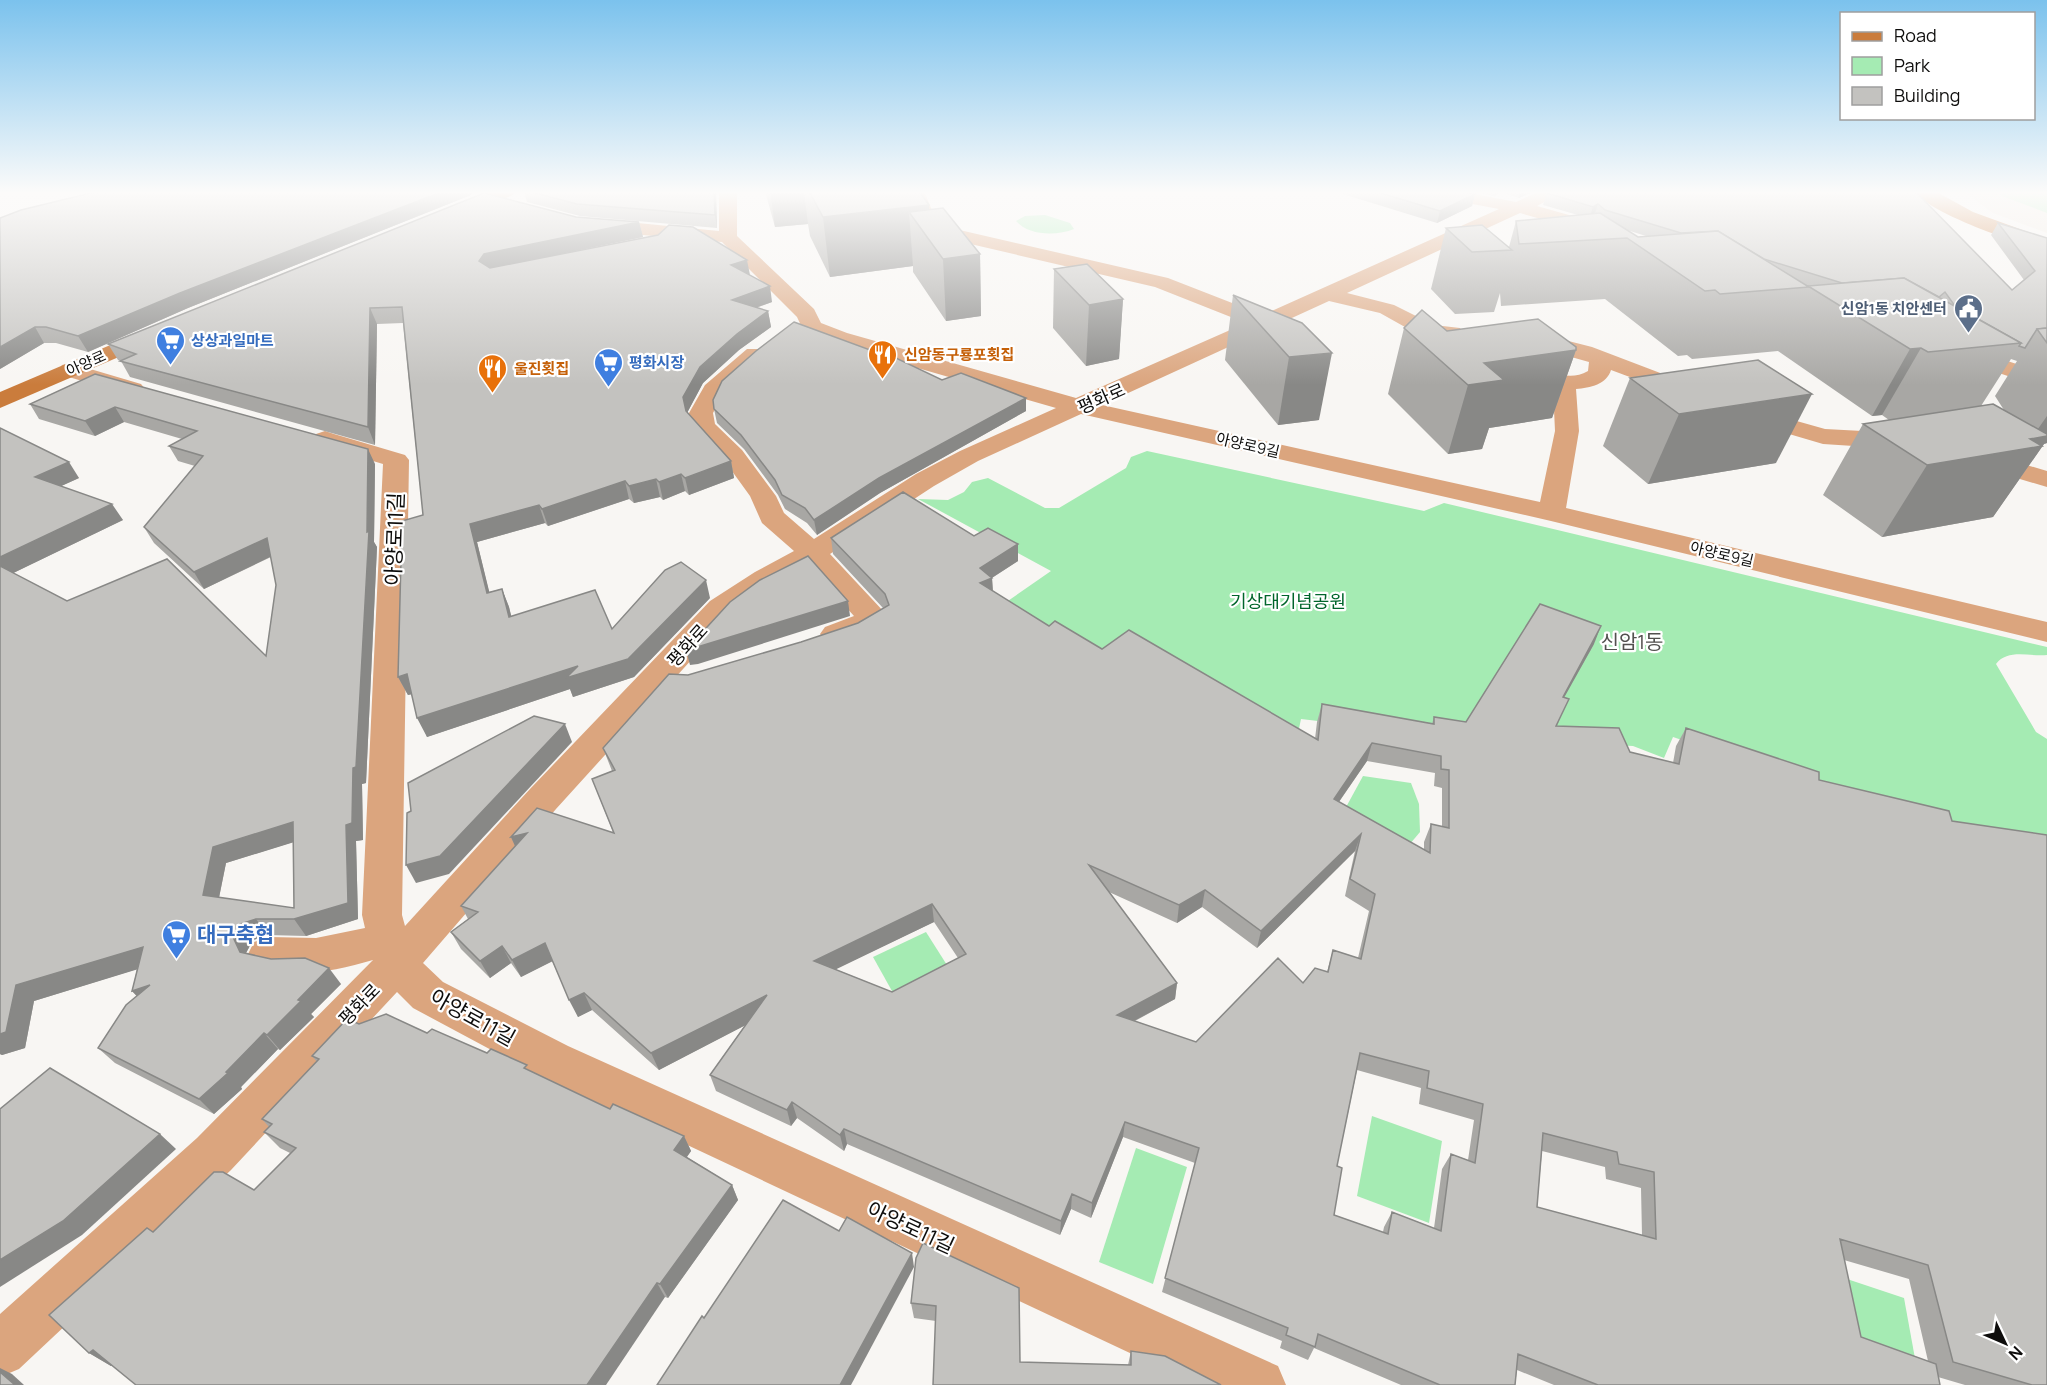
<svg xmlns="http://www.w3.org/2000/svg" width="2047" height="1385" font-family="Manrope,'Noto Sans KR',sans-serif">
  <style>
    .built { fill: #f1eae1 }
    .green { fill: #a5ebb3 }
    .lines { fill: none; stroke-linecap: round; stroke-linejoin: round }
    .minor { fill: #dba57e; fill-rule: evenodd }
    .secondary { fill: #ca7c3c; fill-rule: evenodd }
    .wall { fill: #a8a7a4; fill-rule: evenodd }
    .shaded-wall { fill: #888886 }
    .building { fill: #c3c2bf; stroke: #888886; stroke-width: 1.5; fill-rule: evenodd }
    .labels { text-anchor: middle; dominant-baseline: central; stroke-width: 4.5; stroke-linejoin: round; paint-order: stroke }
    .far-service-label { font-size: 15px; font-weight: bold; fill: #4e5e75; stroke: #fff; text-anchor: end }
    .far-shop-label { font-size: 15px; font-weight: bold; fill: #366cbe; stroke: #fff; text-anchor: start }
    .far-food-label { font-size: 15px; font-weight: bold; fill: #c56008; stroke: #fff; text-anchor: start }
    .far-street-label { font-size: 15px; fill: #0e0d0c; stroke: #fff }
    .street-label { font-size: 18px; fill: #0e0d0c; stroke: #fff }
    .park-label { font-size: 18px; fill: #00652b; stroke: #fff }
    .neighbourhood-label { font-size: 20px; fill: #52504e; stroke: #fff }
    .near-street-label { font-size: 21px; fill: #0e0d0c; stroke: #fff }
    .near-shop-label { font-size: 21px; font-weight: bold; fill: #366cbe; stroke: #fff; text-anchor: start }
  </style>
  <rect width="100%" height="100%" fill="#f8f6f3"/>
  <polygon class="built" points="1963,191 2047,191 2047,233 1993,213"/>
  <g class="green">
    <polygon points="1998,191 2047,191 2047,213 2002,196"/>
    <path d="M1045,215L1070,223L1074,229C1057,236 1029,236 1016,221L1025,216Z"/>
    <path d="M1147,451L1424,511L1444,503L2047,647V655C2030,657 2008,648 1996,664L2036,732L2047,739V837L1891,811L1673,737L1664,758L1633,746L1462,738L1301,719L1297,738L1096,659L1002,605L1051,571L918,499L948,500L964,492L972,482L988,478L1045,508H1059L1126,468L1131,457Z"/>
    <polygon points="1363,776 1411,783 1419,804 1420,832 1404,851 1339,820"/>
    <polygon points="926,932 952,973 897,1000 873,957"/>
    <polygon points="1372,1116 1442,1141 1429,1223 1357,1196"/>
    <polygon points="1136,1148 1187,1167 1153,1284 1099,1262"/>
    <polygon points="1841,1277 1904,1298 1916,1364 1851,1342"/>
  </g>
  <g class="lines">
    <g class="minor">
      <path d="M719,191H737V236L814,309L821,323L847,333L1076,398L1246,323L1155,287L923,233L906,191H924L938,225L1168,278L1263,315L1499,209L1430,196L1421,191H1459L1516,202L1540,191H1564L1537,206L1608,226L1610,230L1608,234L1601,236L1520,213L1347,293L1394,305L1434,325L1460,328L1463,333L1460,338L1452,340L1421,336L1380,313L1329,301L1102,405L1540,502L1555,431L1553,388L1513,376L1510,371L1513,366C1538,360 1562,386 1588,371L1589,362L1525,344L1522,339L1525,334H1541L1592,347L1697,387L1701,392L1697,397L1689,399L1611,370C1607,384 1590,388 1576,389L1579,431L1566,508L2047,622V642L1551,521L1081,414L978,461L934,486L830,554L885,613L889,620L885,627L836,644L825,641L820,634L825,627L854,616L809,566L775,584L732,615L556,809L423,963L443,982L568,1046L1278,1366L1286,1385H1198L536,1074L413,1008L397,992L231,1170L19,1369L0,1377V1314L197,1138L373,960C335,971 294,980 254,966L248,954L254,942L269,937L316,938L365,928L362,915L383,464L316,444L312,439L316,434L325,431L334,434L405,455L409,460L402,915L405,926L530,789L710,601L755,572L794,551L762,523L750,496L724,460L691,426L689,413L705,385L747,349H763L766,354L723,394L713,413L715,424L742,450L776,496L784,513L814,539L916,474L960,451L1056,408L831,343L804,332L797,317L722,242L597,231L588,225L597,219L719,231Z"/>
      <polygon points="1962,346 2047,374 2047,389 1954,358 1951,353 1954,348"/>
      <polygon points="70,363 141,384 145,389 141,394 133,396 62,375 59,370 62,365"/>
      <polygon points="1751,408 1825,429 1900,433 1909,436 1913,441 1909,446 1900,449 1823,444 1742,420 1739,415 1742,410"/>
      <polygon points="1982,452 2047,471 2047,487 1973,465 1969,460 1973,455"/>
    </g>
    <g class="secondary">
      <polygon points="491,191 516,191 513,195 459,216 447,216 444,212 447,208"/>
      <path d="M1914,191H1935L1973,212L2047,239V251C2017,243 1932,215 1914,191Z"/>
      <polygon points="155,326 163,328 166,333 163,338 0,408 0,392"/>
    </g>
  </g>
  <g class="wall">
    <polygon points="99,191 473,191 471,195 188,308 88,352 56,343 44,343 0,369"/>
    <polygon points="524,191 716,191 717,228 580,216 527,202"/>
    <polygon points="765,191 919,191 929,205 929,210 980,254 981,316 946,321 913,272 913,266 830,277 810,236 808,224 775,227"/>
    <polygon points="1333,191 1457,191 1475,194 1472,206 1437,223"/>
    <polygon points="1471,191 1535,191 1519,198 1501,192 1494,196"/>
    <path d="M1547,193L2012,290L2024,280L1991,235L1998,223L2047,238V443L2044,444L1993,517L1882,537L1823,495L1863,424L1901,418L1889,420L1882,415L1872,416L1778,351L1692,359L1687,355L1678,356L1605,299L1501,306L1500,293L1494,312L1455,314L1431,289L1446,228L1509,247L1516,221L1578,215L1543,205ZM1627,230L1646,236L1638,237ZM2011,359L2017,361L1995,396L2004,410L1981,406Z"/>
    <polygon points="576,217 639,222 643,237 538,258 750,275 772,302 756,308 768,311 771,327 739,350 703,383 687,413 731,461 734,478 689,495 685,491 663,500 660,497 634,503 629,499 548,526 545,523 477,542 489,592 502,589 509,607 511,616 612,629 710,598 634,677 573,697 570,689 427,737 412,694 408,695 398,677 423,515 403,323 377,324 375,445 130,377 121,361 118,360 108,344"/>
    <polygon points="1054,269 1123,299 1119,359 1086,366 1053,328"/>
    <polygon points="1233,295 1302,323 1319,420 1278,425 1225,360"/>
    <polygon points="1404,328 1447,331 1576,350 1552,418 1489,428 1482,449 1448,454 1388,394"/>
    <path d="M95,374L375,464L374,542L377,547L366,783L362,784L363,840L356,841L358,919L306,936L268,935L253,940L246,953L341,984L311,1014L314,1017L280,1050L278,1049L241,1087L242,1089L214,1114L115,1063L98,1048L137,996L132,991L137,969L34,1001L25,1048L2,1055L0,1054V428L79,478L61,486L123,520L13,573L67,601L266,656L276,585L271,557L204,589L154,543L144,527L195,466L178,461L169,446L182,439L124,422L95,436L39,419L30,404ZM293,842L294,908L219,898L226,863Z"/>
    <polygon points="1630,378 1776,463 1648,484 1603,446"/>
    <polygon points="942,380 1026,411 880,493 817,535 807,523 785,509 778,495 744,449 717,423 714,409"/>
    <path d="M974,536L1018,544V561L992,578L993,591L1049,626L1102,649L1315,739L1317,722L1322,704L1432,724L1434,717L1466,722L1594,644L1564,697L1561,716L1557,726L1630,752L1673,763L1676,746L1686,728L1819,780L2047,1385H1965L1938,1377L1940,1385H1554L1517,1370L1515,1385H1401L1314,1348L1308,1360L1280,1348L1282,1341L1162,1292L1195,1163L1123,1137L1091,1218L1071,1209L1060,1235L847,1144L844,1151L797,1118L791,1126L716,1091L710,1075L745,1025L659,1070L592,1010L578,1017L552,961L521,977L511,963L490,978L461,949L451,932L468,919L461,906L515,846L511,837L613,832L592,779L612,771L603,748L688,675L801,642L858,623L883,608L833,554L831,538ZM1367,761L1435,773L1434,786L1442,788V827L1431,824L1424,842V850L1339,802ZM1355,851L1345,896L1369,911L1358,958L1333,950L1327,972L1303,983L1196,1042L1135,1021L1175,999L1177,983L1109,892L1177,923L1202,907L1257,948ZM934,922L958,958L892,992L835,969ZM1357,1070L1421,1088L1419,1104L1474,1120L1468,1160L1451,1154L1442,1169L1434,1228L1392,1212L1384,1227L1383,1232L1334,1215L1337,1166ZM1542,1151L1605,1167L1606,1179L1641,1188L1642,1235L1537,1207ZM1844,1260L1909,1279L1928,1361L1861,1337Z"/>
    <polygon points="359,1024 427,1033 487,1053 530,1071 610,1109 684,1136 691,1151 687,1157 732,1185 738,1200 668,1298 665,1297 111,1366 89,1353 153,1232 254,1190 290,1153 280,1148 264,1132 269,1127 262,1119 317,1062 312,1056"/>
    <polygon points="916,1258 1020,1362 1128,1365 1131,1351 1221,1385 933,1385 936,1321 914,1318 911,1303"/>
  </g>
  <g class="shaded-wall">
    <polygon points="444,191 473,191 471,195 188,308 88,352 78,336 180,293"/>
    <polygon points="714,191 716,191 717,228 715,215"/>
    <polygon points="770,191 804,191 808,224 775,227"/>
    <polygon points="1496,191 1501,191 1501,192 1494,196"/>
    <polygon points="1521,191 1535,191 1519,198"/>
    <polygon points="1475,194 1472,206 1437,223 1440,211"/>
    <polygon points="1598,204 1594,216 1589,219 1593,207"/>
    <polygon points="929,205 931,242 909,212 913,266 830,277 823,217"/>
    <polygon points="639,222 643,237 489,269 479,261 484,254"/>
    <polygon points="980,254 981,316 946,321 943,259"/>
    <polygon points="747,260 750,275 731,265"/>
    <polygon points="770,286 772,302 735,315 732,300"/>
    <polygon points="1123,299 1119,359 1086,366 1089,305"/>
    <polygon points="370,308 377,324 375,445 368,427"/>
    <polygon points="768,311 771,327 739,350 703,383 687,413 689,428 683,397 700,367 737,334"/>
    <polygon points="35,327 44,343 0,369 0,347"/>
    <polygon points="1921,348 1882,415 1872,416 1910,349"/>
    <polygon points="1576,350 1552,418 1489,428 1482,449 1448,454 1468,385 1484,363"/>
    <polygon points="1332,353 1319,420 1278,425 1289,357"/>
    <polygon points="1812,394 1776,463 1648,484 1679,414"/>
    <polygon points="1026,398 1026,411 880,493 817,535 814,520 879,478"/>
    <polygon points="115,407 124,422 95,436 85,421"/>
    <polygon points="2047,416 2047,443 2044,444 1993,517 1882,537 1927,465 2031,439"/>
    <polygon points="368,449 375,464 374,542 377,547 366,783 362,784 363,840 356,841 358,919 306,936 294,919 346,825 353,768 367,532"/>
    <polygon points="731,461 734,478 689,495 685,478"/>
    <polygon points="69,462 79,478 46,493 35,477"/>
    <polygon points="681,474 685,491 663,500 659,482"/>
    <polygon points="656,479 660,497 634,503 629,486"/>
    <polygon points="625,481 629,499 548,526 542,509"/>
    <polygon points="112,504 123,520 3,578 0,573 0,557"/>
    <polygon points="539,505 545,523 477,542 494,611 487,593 470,524"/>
    <polygon points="267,538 276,554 204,589 194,572"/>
    <polygon points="1018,544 1018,561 990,579 992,578 993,595 981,600 980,568"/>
    <polygon points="706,580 710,598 634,677 573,697 570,689 427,737 417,718 578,666"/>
    <polygon points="502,589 509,607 516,635 509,617"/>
    <polygon points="848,601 850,616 698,664 690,665 686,650"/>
    <polygon points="1601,626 1594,644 1555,714 1563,697"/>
    <polygon points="407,674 417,693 408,695 398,677"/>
    <polygon points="565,724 572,742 449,874 416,883 406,865"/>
    <polygon points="1372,743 1367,761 1329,816 1334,799"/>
    <polygon points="293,822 304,839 226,863 216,912 203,895 213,847"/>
    <polygon points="527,833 519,855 511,837"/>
    <polygon points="1361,834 1355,851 1257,948 1261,931"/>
    <polygon points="1205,890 1202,907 1177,923 1179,905"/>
    <polygon points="932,904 934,922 818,978 814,961"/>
    <polygon points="256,919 268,935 253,940 246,953 240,952 233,937 240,924"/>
    <polygon points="545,943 553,961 521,977 512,960"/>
    <polygon points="502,946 511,963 490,978 480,961"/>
    <polygon points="143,947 158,963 34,1001 25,1048 2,1055 0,1054 0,1034 16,985"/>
    <polygon points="329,968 341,984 311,1014 314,1017 280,1050 267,1035 298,1000"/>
    <polygon points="1177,983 1175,999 1115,1031 1117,1015"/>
    <polygon points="150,985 147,1007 132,991"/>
    <polygon points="584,993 592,1010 578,1017 569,1000"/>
    <polygon points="767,995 771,1012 659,1070 651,1053"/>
    <polygon points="264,1033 278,1049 241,1087 242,1089 214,1114 199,1099"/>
    <polygon points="792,1102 797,1118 791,1126 787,1110"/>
    <polygon points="1125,1122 1123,1137 1091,1218 1092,1203"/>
    <polygon points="844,1129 847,1144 844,1151 840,1135"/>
    <polygon points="160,1134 176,1149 82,1235 0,1287 0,1260"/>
    <polygon points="684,1136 691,1151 681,1165 674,1150"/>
    <polygon points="732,1185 738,1200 668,1298 660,1284"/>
    <polygon points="1072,1194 1071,1209 1060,1235 1061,1221"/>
    <polygon points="912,1253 914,1267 851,1385 840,1385"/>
    <polygon points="657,1283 665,1297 606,1385 587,1385"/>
    <polygon points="93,1350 114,1362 111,1366 89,1353"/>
    <polygon points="0,1368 12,1374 24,1385 15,1385 0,1372"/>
  </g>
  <g class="building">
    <polygon points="99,191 444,191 180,293 78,336 46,327 35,327 0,347 0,218 21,210"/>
    <polygon points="528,191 714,191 715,215 577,204"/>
    <polygon points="809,191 919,191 929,205 823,217"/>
    <polygon points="1374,191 1457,191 1475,194 1440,211"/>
    <polygon points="1551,191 1915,191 2012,290 2035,271 1998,223 2047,238 2047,328 2037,329 2025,348 2019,346 2021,343 1955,306 1945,292 1939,297 1904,278 1842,283 1764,259 1718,231 1681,233 1605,210 1598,204 1593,207 1547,193"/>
    <polygon points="484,193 576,217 639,222 484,254 479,261 490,268 658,235 669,225 693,227 747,260 731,265 770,286 732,300 768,311 737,334 700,367 683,397 686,411 731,461 685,478 681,474 659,482 656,479 629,486 625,481 542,509 539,505 470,524 487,593 502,589 509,617 595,590 612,629 665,570 681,562 706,580 628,659 566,678 578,666 417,718 407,674 398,677 402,521 423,515 402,307 370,308 368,427 120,361 136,354 108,344"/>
    <polygon points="943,208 980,254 943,259 909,212"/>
    <polygon points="1600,213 1638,237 1718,231 1809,287 1720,294 1715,290 1705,291 1627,238 1519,244 1516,221"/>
    <polygon points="1482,225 1512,250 1472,252 1446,228"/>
    <polygon points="1087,264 1123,299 1089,305 1054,269"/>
    <polygon points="1904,278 2021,343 1928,352 1921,348 1910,349 1808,286"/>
    <polygon points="1233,295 1302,323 1332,353 1289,357"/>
    <polygon points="1422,310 1447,331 1538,319 1576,347 1576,350 1484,363 1504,380 1468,385 1404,328"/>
    <polygon points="794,322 870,350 875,348 942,380 961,373 1026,398 879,478 814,520 805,508 782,495 775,480 741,435 714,409 713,400 722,381 756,351"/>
    <polygon points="2047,328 2047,343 2037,329"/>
    <polygon points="1758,360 1812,394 1679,414 1630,378"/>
    <path d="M95,374L368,449L367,532L369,531L356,767L353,768L352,823L346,825L348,903L294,919H256L240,924L233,937L240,952L271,959L305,958L329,968L298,1000L301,1001L267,1035L264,1033L226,1072L228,1073L199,1099L98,1048L126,1005L150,985L132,991L143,947L16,985L6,1032L0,1034V566L67,601L167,559L266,656L276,585L267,538L194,572L144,527L203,456L169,446L197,431L115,407L85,421L30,404ZM293,822L294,908L203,895L213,847Z"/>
    <polygon points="1993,404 2047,434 2047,436 2030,439 2042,446 1927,465 1863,424"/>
    <polygon points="0,428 69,462 35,477 112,504 0,557"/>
    <path d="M903,492L974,536L988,528L1018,544L980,568L992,578L980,583L1049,626L1055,621L1102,649L1129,630L1318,740L1322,704L1434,724V717L1466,722L1540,604L1601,626L1563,697L1569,699L1556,726L1619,728L1630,752L1679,764L1686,728L1819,772V780L1949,811L1952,821L2047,835V1385H2032L1953,1362L1928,1265L1840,1239L1861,1337L1936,1364L1940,1385H1598L1518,1354L1515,1385H1440L1318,1334L1315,1347L1286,1335L1288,1328L1165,1278L1199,1148L1125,1122L1092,1203L1072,1194L1061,1221L844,1129L840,1135L792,1102L787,1110L710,1075L767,995L651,1053L584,993L569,1000L545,943L512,960L502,946L480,961L451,932L478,912L461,906L527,833L511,837L537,808L614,833L592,779L615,770L603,748L669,674L688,675L801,642L858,623L889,605L885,594L831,538ZM1372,743L1441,756V769L1449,770V828L1431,824L1430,853L1334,799ZM1361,834L1350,879L1375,894L1361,959L1333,950L1328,972L1315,968L1303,983L1278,958L1196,1042L1117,1015L1177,983L1089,865L1179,905L1205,890L1261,931ZM932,904L966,954L892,992L814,961ZM1360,1053L1429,1071L1427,1088L1483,1104L1475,1163L1451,1154L1441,1231L1392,1212L1388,1234L1334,1215L1342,1168L1337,1166ZM1543,1133L1617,1152L1619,1164L1654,1172L1656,1239L1537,1207Z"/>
    <polygon points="808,556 848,601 694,648 686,650 730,602 760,580"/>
    <polygon points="534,716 565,724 440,856 406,865 407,813 411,811 408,783"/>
    <polygon points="386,1014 427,1033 432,1029 487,1053 491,1049 527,1065 524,1068 610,1109 613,1104 684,1136 674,1150 732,1185 660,1284 657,1283 587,1385 136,1385 93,1350 89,1353 49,1315 147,1228 153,1232 214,1172 223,1172 254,1190 296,1148 264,1132 272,1124 262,1119 319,1059 312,1056 347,1019 359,1024"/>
    <polygon points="50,1068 160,1134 63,1221 0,1260 0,1109"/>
    <polygon points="783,1200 839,1231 847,1217 912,1253 840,1385 657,1385 702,1316 704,1318"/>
    <polygon points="923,1243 1019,1288 1020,1362 1131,1365 1131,1351 1165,1356 1221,1385 933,1385 936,1306 911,1303 916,1258"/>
    <polygon points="0,1372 15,1385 0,1385"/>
  </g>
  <linearGradient id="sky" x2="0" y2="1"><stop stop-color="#7bc2ed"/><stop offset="0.5" stop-color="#fcfbfa"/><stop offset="1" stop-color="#fcfbfa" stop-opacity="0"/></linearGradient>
  <rect width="2047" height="385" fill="url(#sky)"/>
  <defs>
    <symbol id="civic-pin" viewBox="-11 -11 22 30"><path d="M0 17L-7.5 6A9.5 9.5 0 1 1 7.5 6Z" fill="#5c6f8a" stroke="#fff"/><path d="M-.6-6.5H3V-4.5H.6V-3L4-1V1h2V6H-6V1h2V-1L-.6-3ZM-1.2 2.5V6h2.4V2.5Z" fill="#fff"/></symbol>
    <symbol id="supermarket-pin" viewBox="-11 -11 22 30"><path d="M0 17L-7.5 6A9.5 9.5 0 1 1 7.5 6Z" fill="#3f7fe0" stroke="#fff"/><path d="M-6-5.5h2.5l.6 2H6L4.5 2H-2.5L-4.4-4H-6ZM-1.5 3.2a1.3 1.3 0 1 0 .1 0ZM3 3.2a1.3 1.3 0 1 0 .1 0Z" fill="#fff"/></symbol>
    <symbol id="restaurant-pin" viewBox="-11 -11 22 30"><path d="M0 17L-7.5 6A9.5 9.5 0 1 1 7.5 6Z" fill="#e8710a" stroke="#fff"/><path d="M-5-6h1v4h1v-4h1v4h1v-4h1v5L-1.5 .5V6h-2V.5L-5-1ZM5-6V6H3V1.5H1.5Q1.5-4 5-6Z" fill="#fff"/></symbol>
  </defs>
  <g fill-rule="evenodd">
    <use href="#civic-pin" x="1952" y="292" width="33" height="45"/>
    <use href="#supermarket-pin" x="154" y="324" width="33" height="45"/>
    <use href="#restaurant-pin" x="866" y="338" width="33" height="45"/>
    <use href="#supermarket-pin" x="592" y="346" width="33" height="45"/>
    <use href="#restaurant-pin" x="476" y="352" width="33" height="45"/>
    <use href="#supermarket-pin" x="160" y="918" width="33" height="45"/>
  </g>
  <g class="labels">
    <g class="far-service-label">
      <text x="1947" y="308">신암1동 치안센터</text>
    </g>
    <g class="far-shop-label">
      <text x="191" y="340">상상과일마트</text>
      <text x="629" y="362">평화시장</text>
    </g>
    <g class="far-food-label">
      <text x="904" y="354">신암동구룡포횟집</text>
      <text x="514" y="368">울진횟집</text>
    </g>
    <g class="far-street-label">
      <text transform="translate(86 363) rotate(-24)">아양로</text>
      <text transform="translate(1248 445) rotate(13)">아양로9길</text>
      <text transform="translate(1722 554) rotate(13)">아양로9길</text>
    </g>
    <g class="street-label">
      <text transform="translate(1101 398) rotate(-24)">평화로</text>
      <text transform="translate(687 645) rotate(-48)">평화로</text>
      <text transform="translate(359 1004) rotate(-46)">평화로</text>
    </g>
    <g class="park-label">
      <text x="1288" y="601">기상대기념공원</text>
    </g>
    <g class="neighbourhood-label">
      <text x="1632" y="641">신암1동</text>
    </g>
    <g class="near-street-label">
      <text transform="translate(394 539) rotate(-88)">아양로11길</text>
      <text transform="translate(473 1017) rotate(29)">아양로11길</text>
      <text transform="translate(911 1227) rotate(25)">아양로11길</text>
    </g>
    <g class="near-shop-label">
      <text x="197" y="934">대구축협</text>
    </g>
  </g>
  <rect x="1840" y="12" width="195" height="108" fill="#ffffff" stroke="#9f9e9e" stroke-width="1.5"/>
  <rect x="1852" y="32" width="30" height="9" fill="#ca7c3c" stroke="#9f9e9e" stroke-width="1.5"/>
  <text x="1894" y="42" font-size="18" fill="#0e0d0c">Road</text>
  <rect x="1852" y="57" width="30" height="18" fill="#a5ebb3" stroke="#9f9e9e" stroke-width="1.5"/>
  <text x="1894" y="72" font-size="18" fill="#0e0d0c">Park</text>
  <rect x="1852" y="87" width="30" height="18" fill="#c3c2bf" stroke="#9f9e9e" stroke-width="1.5"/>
  <text x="1894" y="102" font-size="18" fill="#0e0d0c">Building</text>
  <g transform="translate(2005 1343) rotate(134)" stroke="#ffffff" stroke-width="4.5" paint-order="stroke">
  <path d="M0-4.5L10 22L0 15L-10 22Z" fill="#0e0d0c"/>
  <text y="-9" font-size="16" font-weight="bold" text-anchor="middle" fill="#0e0d0c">N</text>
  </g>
</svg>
